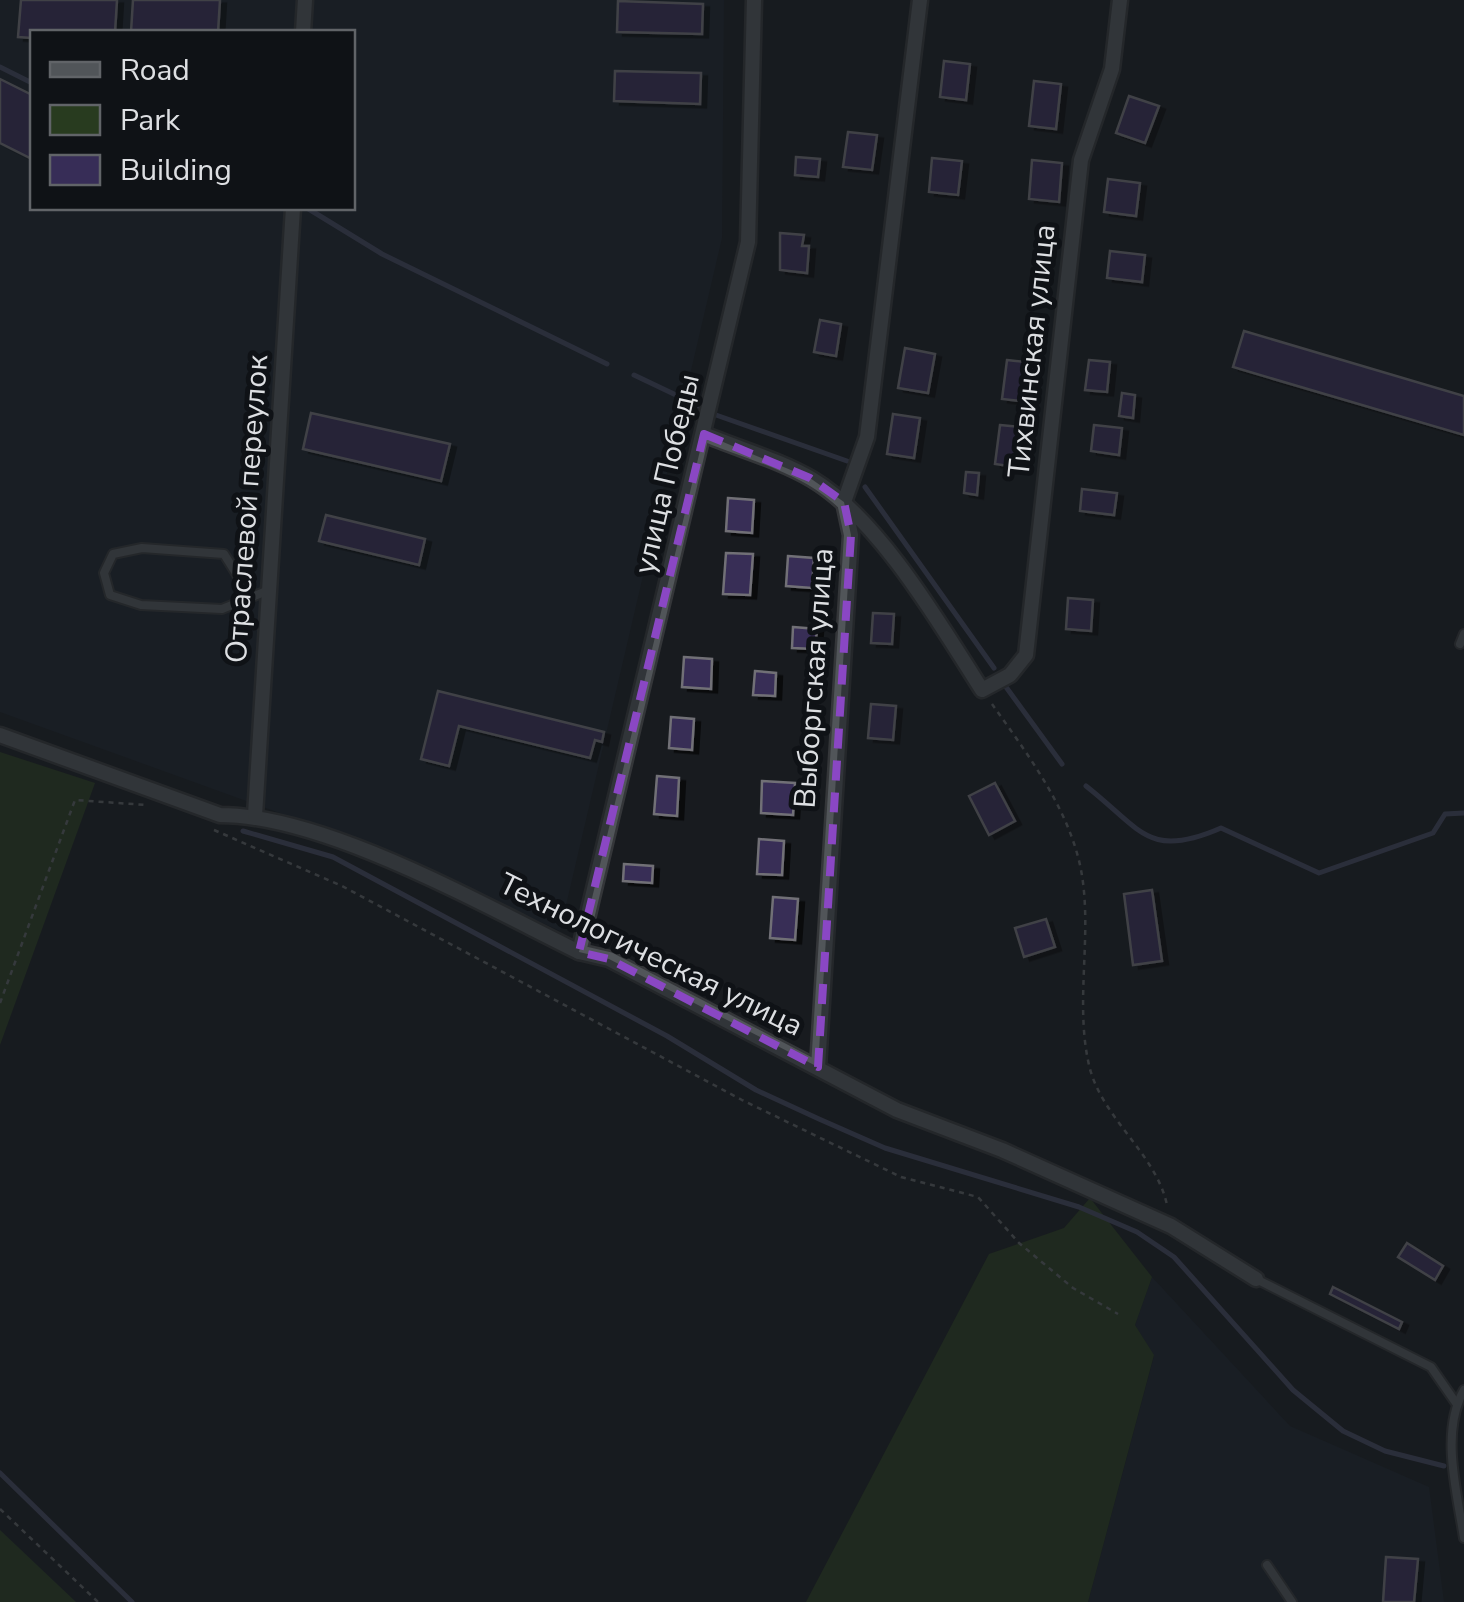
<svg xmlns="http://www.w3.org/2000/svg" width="1464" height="1602" font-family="'Nunito Sans',sans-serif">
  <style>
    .built { fill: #1b222b; fill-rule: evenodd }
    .green { fill: #283b1f }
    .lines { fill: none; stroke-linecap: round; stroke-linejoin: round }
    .stream { stroke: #42455c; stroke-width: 5 }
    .building { fill: #372d57; stroke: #717076; stroke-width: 2.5; filter: url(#shadow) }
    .service-casing { stroke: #343639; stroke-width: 12 }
    .minor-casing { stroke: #343639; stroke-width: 19 }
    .path { stroke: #5a5d61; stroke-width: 2.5; stroke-dasharray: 5 5; stroke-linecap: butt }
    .service { stroke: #515559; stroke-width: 8 }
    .minor { stroke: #515559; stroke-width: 14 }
    .marked { fill: none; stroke: #8a47c4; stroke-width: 8; stroke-dasharray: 20 12; stroke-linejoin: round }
    .labels { text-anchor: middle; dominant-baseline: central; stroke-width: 10; stroke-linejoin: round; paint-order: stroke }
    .street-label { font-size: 30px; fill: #dddfe2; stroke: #0f1216 }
  </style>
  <defs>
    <filter id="shadow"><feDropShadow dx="6" dy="3.5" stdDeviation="0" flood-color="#0009"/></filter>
  </defs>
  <rect width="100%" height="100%" fill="#181b1f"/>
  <g class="built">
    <path d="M0,0H724L722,238L560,931L385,851L0,712ZM32,32H352V208H32Z"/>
    <polygon points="1152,1277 1290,1426 1429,1487 1444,1602 1088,1602 1154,1356 1135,1325"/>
  </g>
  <g class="green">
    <polygon points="0,752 95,783 0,1045"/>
    <polygon points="1090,1198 1152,1277 1135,1325 1154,1355 1088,1602 806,1602 989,1254 1064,1228"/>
    <polygon points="0,1530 76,1602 0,1602"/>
  </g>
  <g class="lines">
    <g class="stream">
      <polyline points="0,67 32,83"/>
      <polyline points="307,208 382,254 607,364"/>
      <polyline points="634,375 699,406"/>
      <polyline points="716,415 847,461"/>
      <polyline points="865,487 994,668"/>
      <polyline points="1006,687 1062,764"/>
      <path d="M1086,786C1141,829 1148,860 1221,828L1319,873L1433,833L1445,814L1464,813"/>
      <polyline points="243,831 333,857 667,1036 756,1090 819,1119 885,1148 1079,1207 1137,1232 1174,1257 1293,1390 1343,1431 1385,1451 1444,1466"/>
      <polyline points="0,1473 132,1602"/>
    </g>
  </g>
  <g class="building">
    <polygon points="21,0 117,0 115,32 32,32 32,38 18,37"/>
    <polygon points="133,0 220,0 218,32 131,32"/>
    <polygon points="618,1 703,4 702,34 617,32"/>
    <polygon points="944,61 970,64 966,100 940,97"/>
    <polygon points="615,71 701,73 700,104 614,101"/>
    <polygon points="0,79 32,95 32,159 0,143"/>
    <polygon points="1034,81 1061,84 1056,129 1029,126"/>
    <polygon points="1129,96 1159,106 1145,143 1116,133"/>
    <polygon points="848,132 877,135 872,170 843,167"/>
    <polygon points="796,157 820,159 818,177 795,175"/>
    <polygon points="932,158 962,161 958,195 929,192"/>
    <polygon points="1032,160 1062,163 1059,202 1029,199"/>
    <polygon points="1108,179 1140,183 1136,216 1104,212"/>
    <polygon points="780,233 804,235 802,246 809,246 807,273 780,270"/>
    <polygon points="1110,251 1145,255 1142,282 1107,278"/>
    <polygon points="820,320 841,324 836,356 814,352"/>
    <polygon points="1244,331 1464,396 1464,435 1233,367"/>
    <polygon points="905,348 935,354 928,393 898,388"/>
    <polygon points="1007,360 1036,363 1031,402 1002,399"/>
    <polygon points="1089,360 1110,362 1107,392 1085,390"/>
    <polygon points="1122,393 1135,395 1133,418 1119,416"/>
    <polygon points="311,413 450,444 441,481 303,449"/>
    <polygon points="893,414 920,418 914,458 887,454"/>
    <polygon points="1000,425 1029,428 1024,468 995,464"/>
    <polygon points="1094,425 1122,428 1119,455 1091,451"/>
    <polygon points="966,472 979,473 977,495 964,493"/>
    <polygon points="1082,489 1117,493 1114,515 1080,511"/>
    <polygon points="728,498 754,500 752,533 726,531"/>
    <polygon points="326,515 425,539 419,565 319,541"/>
    <polygon points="726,553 753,554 750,595 723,594"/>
    <polygon points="788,556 814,558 812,588 786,586"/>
    <polygon points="1068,598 1093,600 1091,631 1066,629"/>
    <polygon points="873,613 894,614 892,644 871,643"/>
    <polygon points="793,627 817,629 815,649 792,648"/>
    <polygon points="684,657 712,659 711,689 682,687"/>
    <polygon points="755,671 776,673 775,696 753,695"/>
    <polygon points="438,691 604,732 602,742 595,740 590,758 459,726 449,766 421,759"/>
    <polygon points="871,704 896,706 893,740 868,738"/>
    <polygon points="671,717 694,719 692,750 669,748"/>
    <polygon points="657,776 679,778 677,816 654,814"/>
    <polygon points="762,781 795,783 793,815 761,813"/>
    <polygon points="995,783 1015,821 989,835 969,796"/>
    <polygon points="759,839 784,841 782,875 757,874"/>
    <polygon points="624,864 653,866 652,883 623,881"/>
    <polygon points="1152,890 1162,961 1133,965 1124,894"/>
    <polygon points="773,897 798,899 795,940 770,938"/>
    <polygon points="1046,919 1055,947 1024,957 1015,928"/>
    <polygon points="1407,1243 1443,1266 1435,1280 1398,1257"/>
    <polygon points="1333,1287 1402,1322 1399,1329 1330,1294"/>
    <polygon points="1386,1557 1418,1559 1414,1602 1383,1602"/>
  </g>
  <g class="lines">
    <defs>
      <g id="service">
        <polyline points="251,597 224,554 142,548 113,554 104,573 110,595 141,605 222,609 269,590"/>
        <polyline points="1460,644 1464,634"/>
        <polyline points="1256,1279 1431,1367 1456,1403"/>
        <path d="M1464,1390C1440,1432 1457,1492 1464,1538"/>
        <polyline points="1267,1565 1292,1602"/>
      </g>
      <g id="minor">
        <polyline points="303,32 305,0"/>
        <path d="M704,434C739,449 780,460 812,479C879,519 940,624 982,690L1010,675L1026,655L1081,160L1112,69L1120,0"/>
        <path d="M0,735L220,815C325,815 483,905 579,952L609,959L897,1110L1002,1150L1171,1226L1256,1279"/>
        <polyline points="255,815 293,208"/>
        <polyline points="579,952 748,242 754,0"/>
        <polyline points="818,1067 851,535 844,502 867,437 920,0"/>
      </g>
    </defs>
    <use href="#service" class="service-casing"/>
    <use href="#minor" class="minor-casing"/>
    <g class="path">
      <path d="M992,704C1026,752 1067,806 1080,865C1094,930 1074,1000 1089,1065C1101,1118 1156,1153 1167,1205"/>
      <polyline points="214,830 342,886 742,1100 901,1177 978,1197 1019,1243 1073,1288 1118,1314"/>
      <polyline points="0,1003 75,800 146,805"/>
      <polyline points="0,1509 98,1602"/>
    </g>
    <use href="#service" class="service"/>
    <use href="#minor" class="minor"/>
  </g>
  <path d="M0 0H1464V1602H0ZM704,434L810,478L844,502L851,535L818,1067L609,959L579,952Z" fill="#181b1f" fill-opacity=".55" fill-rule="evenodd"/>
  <path class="marked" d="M704,434L810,478L844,502L851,535L818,1067L609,959L579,952Z"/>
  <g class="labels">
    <g class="street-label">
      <text transform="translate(1032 351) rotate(-84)">Тихвинская улица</text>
      <text transform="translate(667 474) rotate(-77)">улица Победы</text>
      <text transform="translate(247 509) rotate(-86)">Отраслевой переулок</text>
      <text transform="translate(814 678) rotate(-86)">Выборгская улица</text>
      <text transform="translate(651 955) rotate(26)">Технологическая улица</text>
    </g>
  </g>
  <rect x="30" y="30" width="325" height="180" fill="#0f1216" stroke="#616468" stroke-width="2.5"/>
  <rect x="50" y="62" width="50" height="15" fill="#515559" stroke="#616468" stroke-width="2.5"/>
  <text x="120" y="80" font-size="30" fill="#dddfe2">Road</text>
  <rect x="50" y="105" width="50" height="30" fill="#283b1f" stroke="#616468" stroke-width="2.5"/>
  <text x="120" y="130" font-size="30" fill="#dddfe2">Park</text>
  <rect x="50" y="155" width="50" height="30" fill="#372d57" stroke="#616468" stroke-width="2.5"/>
  <text x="120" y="180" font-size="30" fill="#dddfe2">Building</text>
</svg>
